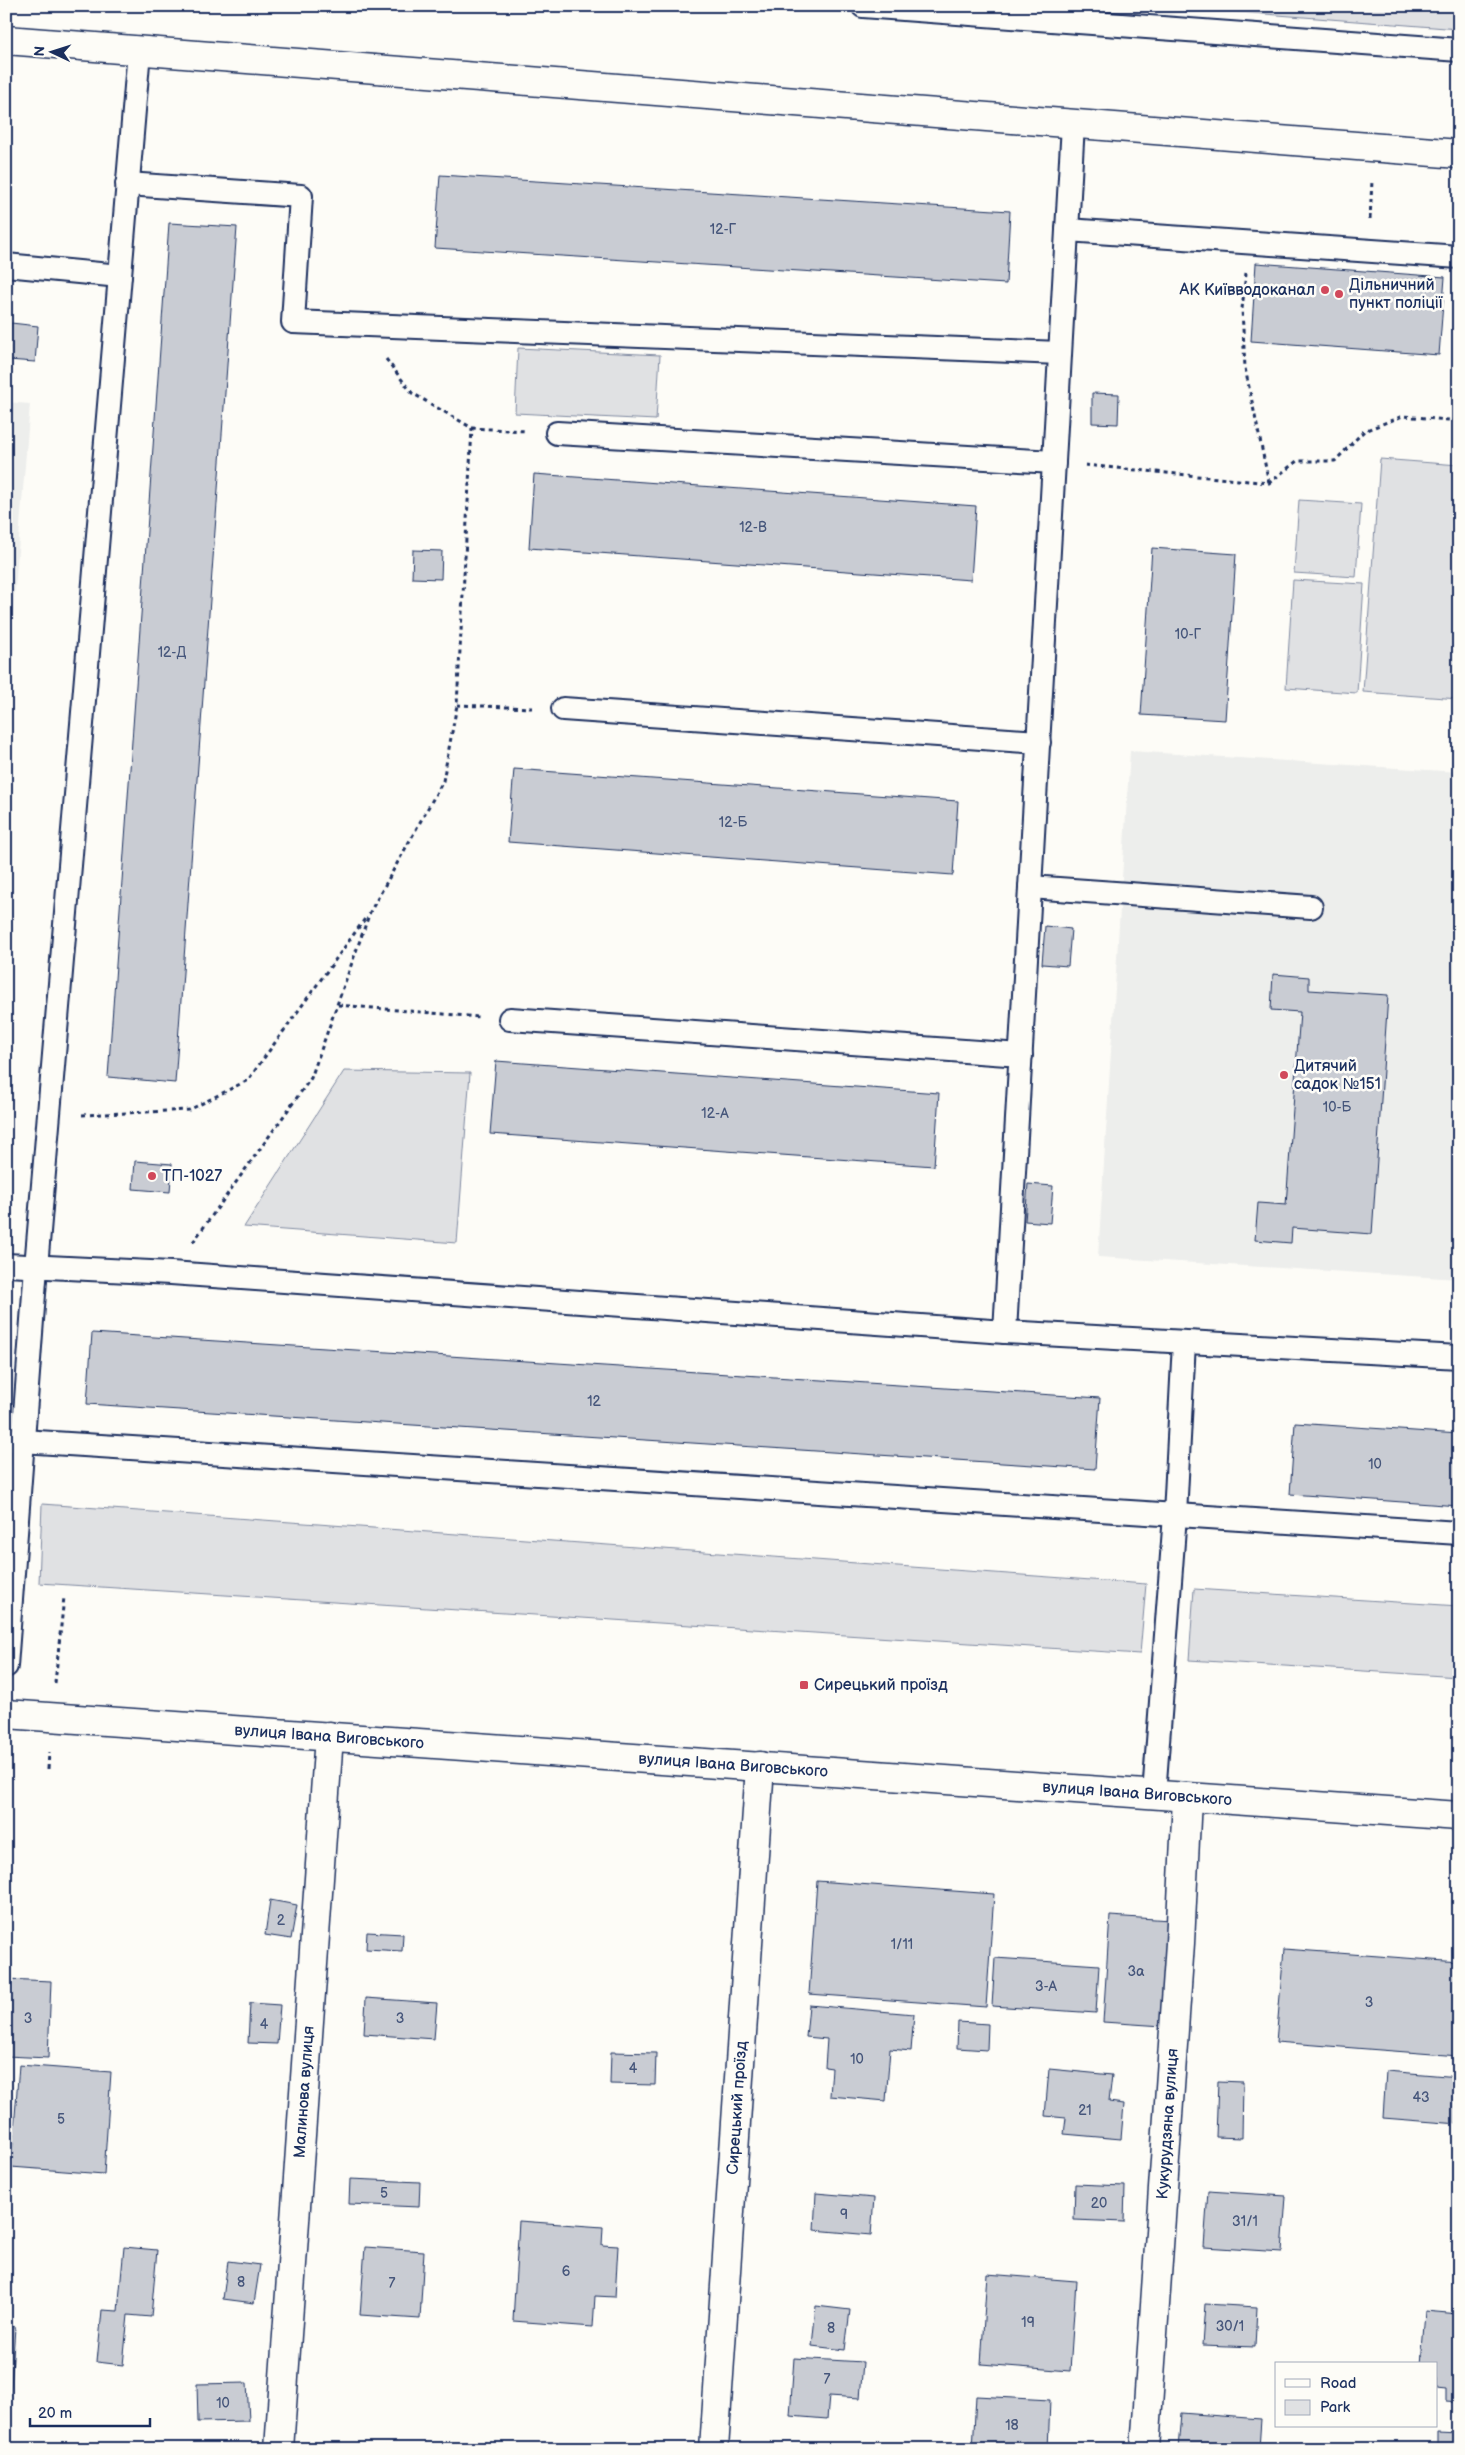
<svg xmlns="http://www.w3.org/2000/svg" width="1465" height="2455" font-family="'Balsamiq Sans',sans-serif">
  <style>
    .built { fill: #edeeec }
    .green { fill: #e0e1e3; stroke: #7e88a0 }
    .building { fill: #c9ccd3; stroke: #1b2f5e }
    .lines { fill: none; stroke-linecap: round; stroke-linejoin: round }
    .lane-casing { stroke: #1b2f5e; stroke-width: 26 }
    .street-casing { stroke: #1b2f5e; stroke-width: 31 }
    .secondary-casing { stroke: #1b2f5e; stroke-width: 31 }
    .path { stroke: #1b2f5e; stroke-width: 3; stroke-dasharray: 4 4; stroke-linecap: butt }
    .lane { stroke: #fdfcf7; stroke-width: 22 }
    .street { stroke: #fdfcf7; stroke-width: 28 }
    .secondary { stroke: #fdfcf7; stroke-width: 28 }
    .poi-dot { fill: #d1495b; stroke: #fdfcf7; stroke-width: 2 }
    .labels { text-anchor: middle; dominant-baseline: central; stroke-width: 5; stroke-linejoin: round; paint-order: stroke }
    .number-label { font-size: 14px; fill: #46567b }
    .poi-label { font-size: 16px; fill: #1b2f5e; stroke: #fdfcf7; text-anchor: start }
    .street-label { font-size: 16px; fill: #1b2f5e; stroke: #fdfcf7 }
  </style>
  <rect width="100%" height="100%" fill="#fdfcf7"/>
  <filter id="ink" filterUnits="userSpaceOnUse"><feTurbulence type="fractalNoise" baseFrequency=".02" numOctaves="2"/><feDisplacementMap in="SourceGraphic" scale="10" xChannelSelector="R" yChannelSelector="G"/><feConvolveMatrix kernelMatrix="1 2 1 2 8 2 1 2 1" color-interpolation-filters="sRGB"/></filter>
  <g filter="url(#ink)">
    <g class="built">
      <polygon points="6,402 30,404 6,698"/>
      <polygon points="1130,751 1459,772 1459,1279 1098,1257"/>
    </g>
    <g class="green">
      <polygon points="1161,6 1459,6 1459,29"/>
      <polygon points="518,348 660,355 656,420 515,413"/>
      <polygon points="1380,459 1459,465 1459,699 1363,692"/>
      <polygon points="1299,500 1361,504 1356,577 1294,573"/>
      <polygon points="1293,580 1364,584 1357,693 1286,688"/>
      <polygon points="344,1071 470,1073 457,1243 244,1227"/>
      <polygon points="42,1504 1146,1584 1140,1654 39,1583"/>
      <polygon points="1194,1589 1459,1606 1459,1677 1189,1660"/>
    </g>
    <g class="building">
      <polygon points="440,175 1010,211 1006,284 435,248"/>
      <polygon points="169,223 237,227 175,1083 108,1077"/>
      <polygon points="1256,263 1445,277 1439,355 1251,341"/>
      <polygon points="11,323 38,326 35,362 8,360"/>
      <polygon points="1092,393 1119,394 1118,424 1092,423"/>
      <polygon points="534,474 976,506 971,580 529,548"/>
      <polygon points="1152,548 1236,554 1225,720 1141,715"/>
      <polygon points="413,550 442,551 441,579 412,578"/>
      <polygon points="514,769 958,801 953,875 508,842"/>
      <polygon points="1045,926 1071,929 1068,966 1042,964"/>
      <polygon points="1273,974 1309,977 1309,990 1388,995 1372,1234 1292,1228 1291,1243 1255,1240 1258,1203 1286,1205 1300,1012 1271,1010"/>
      <polygon points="496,1061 939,1093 934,1166 490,1134"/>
      <polygon points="135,1161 172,1164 170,1192 133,1189"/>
      <polygon points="1028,1184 1053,1186 1050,1223 1025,1221"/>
      <polygon points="92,1333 1100,1398 1095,1469 87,1404"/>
      <polygon points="1295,1423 1459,1434 1459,1506 1290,1494"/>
      <polygon points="817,1881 994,1894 986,2007 809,1994"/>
      <polygon points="270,1900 297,1905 291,1939 265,1935"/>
      <polygon points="1110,1916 1170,1920 1163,2026 1103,2022"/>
      <polygon points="367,1932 403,1934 402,1951 366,1949"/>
      <polygon points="1284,1949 1459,1962 1459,2056 1276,2042"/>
      <polygon points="995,1958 1099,1965 1096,2013 992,2006"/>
      <polygon points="6,1979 51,1981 48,2058 6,2056"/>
      <polygon points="366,1998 437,2003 434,2039 364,2034"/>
      <polygon points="250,2003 280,2005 277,2044 248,2043"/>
      <polygon points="809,2005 914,2014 911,2051 890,2049 886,2101 830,2096 832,2068 825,2067 827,2039 806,2037"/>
      <polygon points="958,2022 988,2024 987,2050 957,2048"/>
      <polygon points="611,2052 656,2053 655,2085 610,2084"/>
      <polygon points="19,2065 111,2072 104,2174 11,2167"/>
      <polygon points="1049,2069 1112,2075 1109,2102 1124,2104 1121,2139 1064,2134 1066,2118 1045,2116"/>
      <polygon points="1386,2071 1459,2077 1459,2124 1383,2118"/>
      <polygon points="1218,2081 1243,2082 1242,2138 1216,2137"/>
      <polygon points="350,2179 420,2182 419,2207 349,2204"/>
      <polygon points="1075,2184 1125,2186 1124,2222 1074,2220"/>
      <polygon points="1208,2191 1286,2196 1282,2252 1204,2247"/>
      <polygon points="816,2193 874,2198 871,2235 814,2230"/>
      <polygon points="519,2221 603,2227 602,2245 618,2246 615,2297 595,2296 593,2327 513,2321"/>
      <polygon points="124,2247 157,2250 151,2317 128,2315 123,2365 97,2362 102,2310 118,2311"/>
      <polygon points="365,2247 424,2251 420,2319 360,2315"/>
      <polygon points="228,2261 260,2265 254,2303 223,2299"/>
      <polygon points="987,2274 1076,2281 1070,2371 981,2364"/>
      <polygon points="1205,2304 1257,2307 1255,2347 1202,2345"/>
      <polygon points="816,2306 850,2310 845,2350 812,2346"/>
      <polygon points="1425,2311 1459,2314 1459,2402 1446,2401 1446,2390 1436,2389 1436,2364 1421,2364"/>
      <polygon points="6,2326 15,2327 10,2403 6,2403"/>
      <polygon points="794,2358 863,2362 860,2398 829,2396 827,2419 790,2416"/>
      <polygon points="247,2383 249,2421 198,2422 197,2384"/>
      <polygon points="976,2396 1050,2400 1048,2449 973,2449"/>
      <polygon points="1181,2413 1261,2419 1259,2449 1178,2449"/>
      <polygon points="1437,2432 1459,2433 1459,2449 1437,2449"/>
    </g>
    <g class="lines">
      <defs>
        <g id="lane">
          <polyline points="863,6 1459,50"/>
          <polyline points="127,184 301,196 293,322 1060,353"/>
          <polyline points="1067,230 1459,257"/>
          <polyline points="6,265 120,276"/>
          <polyline points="557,433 1054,462"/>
          <polyline points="563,709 1039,742"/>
          <polyline points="1030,887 1311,907"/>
          <polyline points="510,1019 1021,1055"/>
          <polyline points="6,1265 171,1273 1005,1332 1459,1357"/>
          <polyline points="1005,1332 1073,124"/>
          <polyline points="6,1440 1459,1533"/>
          <polyline points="6,1666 36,1267 139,51"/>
          <polyline points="1154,1795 1175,1515 1184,1342"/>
        </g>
        <g id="street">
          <polyline points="6,40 1459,154"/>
          <path id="s1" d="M279,2449L329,1736"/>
          <path id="s2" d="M714,2449L760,1766"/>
          <path id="s3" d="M1145,2449L1180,1943L1187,1798"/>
        </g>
        <g id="secondary">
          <path id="s4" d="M6,1714L1459,1816"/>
        </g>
      </defs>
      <use href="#lane" class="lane-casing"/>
      <use href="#street" class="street-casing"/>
      <use href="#secondary" class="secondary-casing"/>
      <g class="path">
        <polyline points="1370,219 1372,181"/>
        <polyline points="1246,273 1242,309 1245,368 1269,483"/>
        <polyline points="386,359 412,393 472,428 526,431"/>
        <polyline points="1085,465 1269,483 1297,461 1335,461 1364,431 1403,416 1459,421"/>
        <polyline points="457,705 532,708"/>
        <polyline points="338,1005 479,1017"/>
        <polyline points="82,1115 189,1110 248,1080 367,916"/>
        <polyline points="193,1242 311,1078 370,912 443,781 457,705 472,428"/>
        <polyline points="55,1683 64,1597"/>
        <polyline points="48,1769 49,1752"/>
      </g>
      <use href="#lane" class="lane"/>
      <use href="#street" class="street"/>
      <use href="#secondary" class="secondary"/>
    </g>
  </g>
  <g class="poi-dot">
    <circle cx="1325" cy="290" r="5"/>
    <circle cx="1339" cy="294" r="5"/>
    <circle cx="1284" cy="1075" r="5"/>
    <circle cx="152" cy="1176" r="5"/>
    <rect x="799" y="1680" width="10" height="10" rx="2.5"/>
  </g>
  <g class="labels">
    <g class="number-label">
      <text x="723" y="229">12-Г</text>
      <text x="753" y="527">12-В</text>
      <text x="1188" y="634">10-Г</text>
      <text x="172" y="652">12-Д</text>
      <text x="733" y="822">12-Б</text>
      <text x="1337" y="1107">10-Б</text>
      <text x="715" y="1113">12-А</text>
      <text x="594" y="1401">12</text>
      <text x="1375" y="1464">10</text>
      <text x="281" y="1920">2</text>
      <text x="902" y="1944">1/11</text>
      <text x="1136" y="1971">3а</text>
      <text x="1046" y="1986">3-А</text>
      <text x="1369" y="2002">3</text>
      <text x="28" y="2018">3</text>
      <text x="400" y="2018">3</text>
      <text x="264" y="2024">4</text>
      <text x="857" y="2059">10</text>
      <text x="633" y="2068">4</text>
      <text x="1421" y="2097">43</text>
      <text x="1085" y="2110">21</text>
      <text x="61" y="2119">5</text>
      <text x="384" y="2193">5</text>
      <text x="1099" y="2203">20</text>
      <text x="844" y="2214">9</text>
      <text x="1245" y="2221">31/1</text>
      <text x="566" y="2271">6</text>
      <text x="241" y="2282">8</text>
      <text x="392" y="2283">7</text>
      <text x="1028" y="2322">19</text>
      <text x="1230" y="2326">30/1</text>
      <text x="831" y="2328">8</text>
      <text x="827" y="2379">7</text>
      <text x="223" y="2403">10</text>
      <text x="1012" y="2425">18</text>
    </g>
    <g class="poi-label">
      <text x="1349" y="285">Дільничний<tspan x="1349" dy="18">пункт поліції</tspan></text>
      <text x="1315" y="290" text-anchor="end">АК Київводоканал</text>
      <text x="1294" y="1066">Дитячий<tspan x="1294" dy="18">садок №151</tspan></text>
      <text x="162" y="1176">ТП-1027</text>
      <text x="814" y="1685">Сирецький проїзд</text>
    </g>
    <g class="street-label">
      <text stroke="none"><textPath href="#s4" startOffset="324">вулиця Івана Виговського</textPath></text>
      <text stroke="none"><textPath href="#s4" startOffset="729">вулиця Івана Виговського</textPath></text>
      <text stroke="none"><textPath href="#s4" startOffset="1134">вулиця Івана Виговського</textPath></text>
      <text stroke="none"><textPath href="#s1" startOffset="358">Малинова вулиця</textPath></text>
      <text stroke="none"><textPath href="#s2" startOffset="342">Сирецький проїзд</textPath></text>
      <text stroke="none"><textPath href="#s3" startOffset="326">Кукурудзяна вулиця</textPath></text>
    </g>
  </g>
  <rect width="1465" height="2455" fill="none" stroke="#fdfcf7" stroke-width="25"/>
  <rect x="12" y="12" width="1440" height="2430" fill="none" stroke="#1b2f5e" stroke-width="2" filter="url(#ink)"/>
  <rect x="1275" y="2362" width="162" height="65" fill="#fdfcf7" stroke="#a3aaba"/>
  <rect x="1285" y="2379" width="25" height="8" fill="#fdfcf7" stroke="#a3aaba"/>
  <text x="1320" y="2388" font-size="15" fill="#1b2f5e">Road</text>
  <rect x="1285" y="2400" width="25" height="15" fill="#e0e1e3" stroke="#a3aaba"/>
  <text x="1320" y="2412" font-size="15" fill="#1b2f5e">Park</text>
  <g transform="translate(52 52) rotate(274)" stroke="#fdfcf7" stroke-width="4" paint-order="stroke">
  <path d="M0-4L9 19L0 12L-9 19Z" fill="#1b2f5e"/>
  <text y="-8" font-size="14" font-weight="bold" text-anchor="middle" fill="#1b2f5e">N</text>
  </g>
  <path d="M30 2418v8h120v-8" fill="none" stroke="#1b2f5e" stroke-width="2.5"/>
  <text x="38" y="2418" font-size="15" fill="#1b2f5e" stroke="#fdfcf7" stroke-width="4" paint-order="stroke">20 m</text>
</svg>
